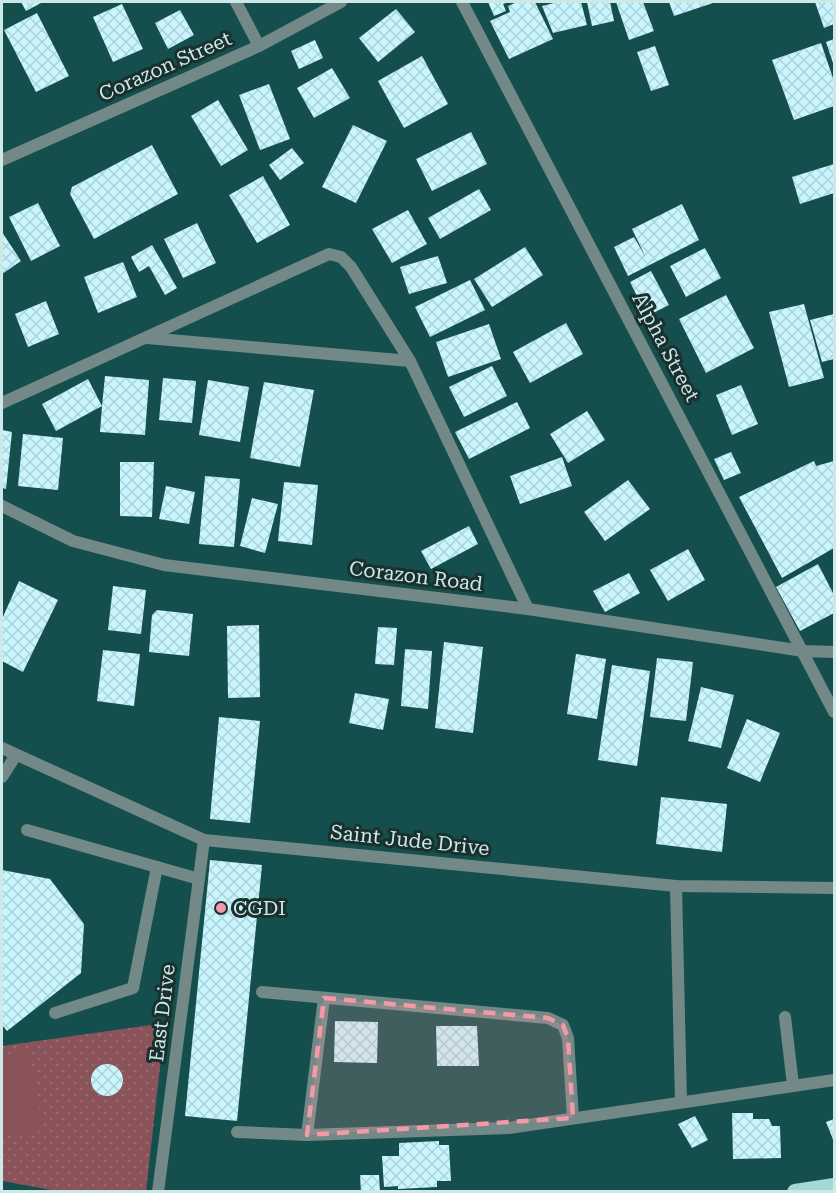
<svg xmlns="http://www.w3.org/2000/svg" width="836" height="1193" font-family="'Roboto Serif',serif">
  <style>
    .park { fill: url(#park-dots) }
    .pitch { fill: #8a5259 }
    .building { fill: url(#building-cross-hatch) }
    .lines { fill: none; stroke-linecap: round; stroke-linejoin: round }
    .service { stroke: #728987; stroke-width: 12 }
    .minor { stroke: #728987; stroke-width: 12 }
    .tertiary { stroke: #728987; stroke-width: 12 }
    .trunk { stroke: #a4d8d4; stroke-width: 16 }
    .marked { fill: #f49aa6; fill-opacity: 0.2; stroke: #f49aa6; stroke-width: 4.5; stroke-dasharray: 12 8; stroke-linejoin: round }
    .poi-dot { fill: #f49aa6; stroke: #19302f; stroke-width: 2 }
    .labels { text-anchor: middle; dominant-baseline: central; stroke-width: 6; stroke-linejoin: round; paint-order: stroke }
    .street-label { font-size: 20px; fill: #cde9e7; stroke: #19302f }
    .poi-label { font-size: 20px; fill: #cde9e7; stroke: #19302f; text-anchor: start }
  </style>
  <defs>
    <pattern id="park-dots" width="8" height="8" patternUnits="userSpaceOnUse" patternTransform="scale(1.5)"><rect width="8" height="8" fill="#8a5259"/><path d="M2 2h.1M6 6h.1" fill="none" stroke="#996b71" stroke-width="1.8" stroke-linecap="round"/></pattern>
    <pattern id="building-cross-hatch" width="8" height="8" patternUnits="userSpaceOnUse" patternTransform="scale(1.5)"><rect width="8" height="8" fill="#c9f5fe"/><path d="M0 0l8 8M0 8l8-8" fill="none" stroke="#add2d9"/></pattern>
  </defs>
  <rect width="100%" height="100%" fill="#154f4d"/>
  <polygon class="park" points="165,1023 146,1191 57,1191 2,1181 2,1046"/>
  <polygon class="pitch" points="29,1051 43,1130 2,1137 2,1056"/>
  <g class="building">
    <polygon points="21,2 43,2 26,11"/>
    <polygon points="488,2 509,2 503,4 506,11 494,16"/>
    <polygon points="517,2 535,2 553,39 509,59 490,21 510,12 508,6"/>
    <polygon points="558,2 581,2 587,25 553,33 542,6"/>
    <polygon points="587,2 610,2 614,21 592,26"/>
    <polygon points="616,2 643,2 654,31 629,40"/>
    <polygon points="669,2 716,2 674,16"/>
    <polygon points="815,2 834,2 834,24 824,28"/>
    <polygon points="122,4 143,49 113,62 93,17"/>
    <polygon points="396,9 415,32 378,62 359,38"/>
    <polygon points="180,10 194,35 168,49 155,23"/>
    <polygon points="37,13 69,76 36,92 4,30"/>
    <polygon points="834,39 834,66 826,42"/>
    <polygon points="315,40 323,58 299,69 291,51"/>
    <polygon points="821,43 834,81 834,106 794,120 772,60"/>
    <polygon points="655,46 669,85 651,91 637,52"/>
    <polygon points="422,56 448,104 404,128 378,81"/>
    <polygon points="332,68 350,98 314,118 297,88"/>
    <polygon points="269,84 290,139 260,150 239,95"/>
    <polygon points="218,100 248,150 221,166 191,116"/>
    <polygon points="353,125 387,141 356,203 322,187"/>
    <polygon points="471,132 487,164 432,191 416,159"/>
    <polygon points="152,145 178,194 94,239 70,194 72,187"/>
    <polygon points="292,148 304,163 280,180 269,165"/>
    <polygon points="834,164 834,193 800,204 792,177"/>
    <polygon points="263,176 290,225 257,243 229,195"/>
    <polygon points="479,189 491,210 440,239 428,218"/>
    <polygon points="38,203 60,246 31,261 9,217"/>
    <polygon points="682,204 699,240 628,276 614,247 634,237 646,258 632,229"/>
    <polygon points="408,210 427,244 392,263 372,229"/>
    <polygon points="197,223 216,263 183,278 164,239"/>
    <polygon points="2,232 21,261 2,274"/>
    <polygon points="152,245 177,288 165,295 149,266 139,272 131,257"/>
    <polygon points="525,247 543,275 492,307 474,279"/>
    <polygon points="705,248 721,278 686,297 670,266"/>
    <polygon points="438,256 447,283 409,294 400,267"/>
    <polygon points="123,262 137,297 98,313 84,277"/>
    <polygon points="651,271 669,305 647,316 630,282"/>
    <polygon points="470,280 485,310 430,337 415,307"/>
    <polygon points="726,295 754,348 706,373 679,319"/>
    <polygon points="46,301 59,334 28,347 15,314"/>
    <polygon points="804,304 824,378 789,387 769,312"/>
    <polygon points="834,314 834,359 822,362 810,320"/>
    <polygon points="566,323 583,354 530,383 513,352"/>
    <polygon points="489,324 501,359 448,377 436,342"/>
    <polygon points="492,366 507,396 464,417 449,387"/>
    <polygon points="105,376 149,380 145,435 100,432 102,406 56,431 42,404 88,379 102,406"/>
    <polygon points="163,378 196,381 192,423 159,420"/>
    <polygon points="208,380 249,387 240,442 199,435"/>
    <polygon points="264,382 314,390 300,467 250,458"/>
    <polygon points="741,385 758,424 732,435 716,395"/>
    <polygon points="517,402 530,428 469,459 455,432"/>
    <polygon points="587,411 605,440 568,463 550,434"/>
    <polygon points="2,430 12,432 6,489 2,488"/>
    <polygon points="23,434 63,438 58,490 18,486"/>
    <polygon points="731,452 741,473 724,480 714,459"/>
    <polygon points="562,457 572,486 520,504 510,476"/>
    <polygon points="814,461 816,466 834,461 834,548 782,578 739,497"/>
    <polygon points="120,462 154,462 152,517 120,516"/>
    <polygon points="205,476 240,479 234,547 199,544"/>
    <polygon points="628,480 650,509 605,541 584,512"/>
    <polygon points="284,482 318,485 312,545 278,541"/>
    <polygon points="166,486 195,492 189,524 159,519"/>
    <polygon points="252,498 278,504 265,553 240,546"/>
    <polygon points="469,526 478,544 431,569 421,551"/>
    <polygon points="688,549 705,580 668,601 650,570"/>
    <polygon points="818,564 834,595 834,613 800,631 776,587"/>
    <polygon points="629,573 640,593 605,612 593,591"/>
    <polygon points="19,581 58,600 23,672 2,661 2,619"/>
    <polygon points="113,586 146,590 141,634 108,630"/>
    <polygon points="157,610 193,614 189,656 149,652 152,615"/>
    <polygon points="259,625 260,697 228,698 227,626"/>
    <polygon points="378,627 397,628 394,665 375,664"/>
    <polygon points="444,642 483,647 473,733 435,728"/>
    <polygon points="405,649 432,651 428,709 401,706"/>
    <polygon points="103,650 140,654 134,706 97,701"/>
    <polygon points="576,654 606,659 597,719 567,714"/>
    <polygon points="657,658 693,662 686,721 650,717"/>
    <polygon points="612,665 650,671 637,766 598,760"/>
    <polygon points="701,687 734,695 721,748 688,741"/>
    <polygon points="355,693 389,699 383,730 349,723"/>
    <polygon points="219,717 260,721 250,823 210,819"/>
    <polygon points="747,719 780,733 760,782 727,768"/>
    <polygon points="661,797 727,804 722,852 656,844"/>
    <polygon points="210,860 262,865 237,1121 185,1116"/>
    <polygon points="2,870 50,879 84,924 81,973 7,1031 2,1025"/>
    <polygon points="335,1021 378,1022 377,1063 334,1062"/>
    <polygon points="436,1026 477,1026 479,1066 437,1066"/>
    <circle cx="107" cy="1080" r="16"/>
    <polygon points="732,1113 753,1113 753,1119 769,1119 772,1126 780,1126 781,1158 733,1159"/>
    <polygon points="695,1116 708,1140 692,1148 678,1124"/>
    <polygon points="834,1119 834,1142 826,1122"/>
    <polygon points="439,1141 439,1145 449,1145 451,1181 437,1181 437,1187 398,1189 398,1186 384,1187 382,1156 399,1156 399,1143"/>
    <polygon points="360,1175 379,1175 380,1192 361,1192"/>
  </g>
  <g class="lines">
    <g class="service">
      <polyline points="27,830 199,879"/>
      <polyline points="55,1013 133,988 157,867"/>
    </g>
    <g class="minor">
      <polyline points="236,2 259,46"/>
      <polyline points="462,2 834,712"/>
      <polyline points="147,338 410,361"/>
      <polyline points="2,403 329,254 341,257 351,267 410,361 528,609"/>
      <polyline points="2,748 204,840 676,886 834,888"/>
      <polyline points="2,777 16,755"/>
      <polyline points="676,886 681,1102"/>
      <polyline points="262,992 548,1018 563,1025 568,1038 573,1118"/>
      <polyline points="785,1017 793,1085"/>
      <polyline points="237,1132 307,1135 509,1128 834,1080"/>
      <polyline points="307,1135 324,998"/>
      <polyline points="158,1192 204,840"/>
    </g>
    <g class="tertiary">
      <polyline points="2,160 259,46 341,2"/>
      <polyline points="2,506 73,541 164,565 528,609 803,651 834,652"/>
    </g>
    <polyline class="trunk" points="795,1192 834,1186"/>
  </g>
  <path class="marked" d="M324,998L548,1018L563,1025L568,1038L573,1118L307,1135Z"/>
  <circle class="poi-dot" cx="221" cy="908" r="6"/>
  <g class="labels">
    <g class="street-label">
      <text transform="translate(165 66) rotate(-24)">Corazon Street</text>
      <text transform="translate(666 347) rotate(62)">Alpha Street</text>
      <text transform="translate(416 576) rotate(7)">Corazon Road</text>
      <text transform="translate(410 840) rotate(6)">Saint Jude Drive</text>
      <text transform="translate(162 1013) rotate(-83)">East Drive</text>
    </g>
    <g class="poi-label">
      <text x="233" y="908">CGDI</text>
    </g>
  </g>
  <rect width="836" height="1193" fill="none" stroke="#cde9e7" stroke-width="6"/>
</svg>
